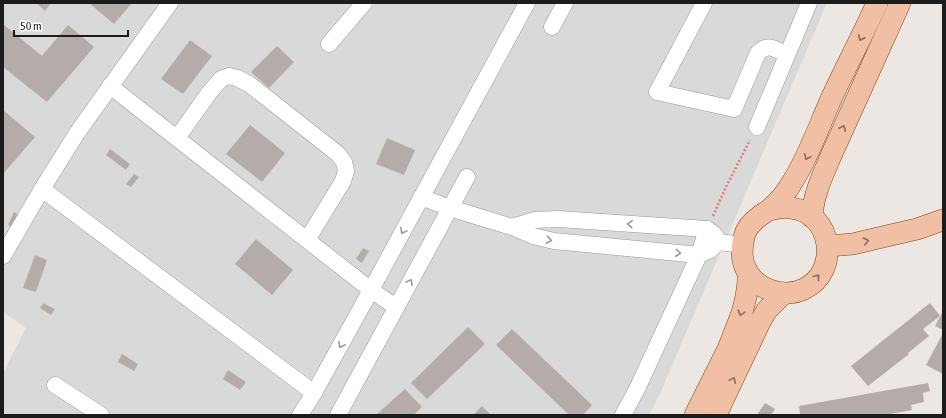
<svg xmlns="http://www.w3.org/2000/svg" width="946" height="418" font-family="'Asap Condensed',sans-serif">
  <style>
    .residential { fill: #dad9d9 }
    .building { fill: #b5aca9 }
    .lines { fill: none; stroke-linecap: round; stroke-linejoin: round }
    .minor-casing { stroke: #999; stroke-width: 17 }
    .major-casing { stroke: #834411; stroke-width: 22 }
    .path { stroke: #e87885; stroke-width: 2.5; stroke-dasharray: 2 2; stroke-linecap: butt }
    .minor { stroke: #fff; stroke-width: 16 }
    .major { stroke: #f0bfa4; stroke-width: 21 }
    .oneway { stroke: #866e60 }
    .oneway2 { stroke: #999 }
  </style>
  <rect width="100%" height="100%" fill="#ece7e3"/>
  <polygon class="residential" points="3,3 827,3 659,396 649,415 3,415 3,373 26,328 3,312"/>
  <g class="building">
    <polygon points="36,3 51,3 45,11"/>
    <polygon points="89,3 132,3 114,24"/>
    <polygon points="3,24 42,56 68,25 94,47 47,102 3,67"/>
    <polygon points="190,40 212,56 183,94 161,79"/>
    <polygon points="277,46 294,62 269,88 251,72"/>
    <polygon points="3,110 35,137 3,174"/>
    <polygon points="250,125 285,153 262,182 226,154"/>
    <polygon points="387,138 415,150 404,175 376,164"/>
    <polygon points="110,149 130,164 126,170 106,155"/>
    <polygon points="134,174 139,177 131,187 126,184"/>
    <polygon points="14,212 19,215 13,227 8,225"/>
    <polygon points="256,239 293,270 272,295 235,264"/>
    <polygon points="363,248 369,251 362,263 356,259"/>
    <polygon points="35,255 47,260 36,292 23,288"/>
    <polygon points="43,303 55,309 51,315 40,308"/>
    <polygon points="930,303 940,316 923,329 929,336 908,353 909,354 868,386 851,366"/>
    <polygon points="943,311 943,330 935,326"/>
    <polygon points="468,327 485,344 427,399 411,383"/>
    <polygon points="512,329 592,405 583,415 569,415 496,345"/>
    <polygon points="943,333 943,374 926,365"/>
    <polygon points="122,354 138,364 134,371 118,362"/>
    <polygon points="228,370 246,382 240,390 223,379"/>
    <polygon points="928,383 930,391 923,393 924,402 911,405 912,410 885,415 800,415 799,406"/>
    <polygon points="405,389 422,407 414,415 376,415"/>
    <polygon points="765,403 775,409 771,415 757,415"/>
    <polygon points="482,406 491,415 473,415"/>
  </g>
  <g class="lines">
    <defs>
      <g id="minor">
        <path d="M704,3L657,92L734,109L758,53C768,42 776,50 787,55"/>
        <polyline points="552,27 565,3"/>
        <polyline points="329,44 364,3"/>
        <polyline points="110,86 371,290 396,307"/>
        <polyline points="757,127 809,3"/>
        <polyline points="177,138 209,93 221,79 229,76 237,78 249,84 338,154 344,162 346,171 343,181 307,240"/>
        <polyline points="42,189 314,393"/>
        <polyline points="421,197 450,208 512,227 533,236 554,241 699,255 710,250 719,242"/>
        <polyline points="512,227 535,220 558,219 707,229 714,234 719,242 743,245"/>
        <polyline points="3,256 42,189 77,133 170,3"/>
        <polyline points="55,385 101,415"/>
        <polyline points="300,415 314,393 371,290 527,3"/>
        <polyline points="338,415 467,177"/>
        <polyline points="623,415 637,389 699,255 707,229"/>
      </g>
      <g id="major">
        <path d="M770,210C777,208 784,207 791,208C832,212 841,271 804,289C783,299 754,289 745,267C741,258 742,246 744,237C746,228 753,221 760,216C763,213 767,212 770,209C778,202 788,190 793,181C809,155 819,126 831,99C846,66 863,35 877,3"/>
        <path d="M812,217C813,196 822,177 830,158L900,3"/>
        <polyline points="828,246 853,244 878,238 917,229 943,220"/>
        <polyline points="695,415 728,349 742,313 746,297 749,275"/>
        <polyline points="716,415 760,322 767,310 784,293"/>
      </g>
    </defs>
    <use href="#minor" class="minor-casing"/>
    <use href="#major" class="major-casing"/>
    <polyline class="path" points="713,216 726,187 750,140"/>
    <use href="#minor" class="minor"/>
    <use href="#major" class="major"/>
  </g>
  <defs><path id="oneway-chevron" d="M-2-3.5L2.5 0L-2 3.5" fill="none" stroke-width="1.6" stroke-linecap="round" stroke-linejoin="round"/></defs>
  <g class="oneway">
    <use href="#oneway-chevron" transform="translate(861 38) rotate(115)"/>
    <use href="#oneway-chevron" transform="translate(843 128) rotate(-65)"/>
    <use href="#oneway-chevron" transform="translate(807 157) rotate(114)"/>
    <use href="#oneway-chevron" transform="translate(866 241) rotate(-13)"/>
    <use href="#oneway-chevron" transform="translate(817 277) rotate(-52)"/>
    <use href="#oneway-chevron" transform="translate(741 313) rotate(108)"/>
    <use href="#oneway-chevron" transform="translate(733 380) rotate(-66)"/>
  </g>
  <g class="oneway2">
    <use href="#oneway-chevron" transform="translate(630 224) rotate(-176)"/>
    <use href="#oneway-chevron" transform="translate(403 231) rotate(118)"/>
    <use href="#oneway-chevron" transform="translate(549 240) rotate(10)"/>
    <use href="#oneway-chevron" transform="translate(678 253) rotate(6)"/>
    <use href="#oneway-chevron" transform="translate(410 282) rotate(-61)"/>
    <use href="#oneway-chevron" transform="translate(341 345) rotate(119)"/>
  </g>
  <rect width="946" height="418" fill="none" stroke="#1c1c1c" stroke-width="8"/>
  <path d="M14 30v6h114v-6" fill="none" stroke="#1c1c1c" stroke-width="2"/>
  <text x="20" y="30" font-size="12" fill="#1c1c1c" stroke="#ffffff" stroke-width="3" paint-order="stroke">50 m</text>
</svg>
